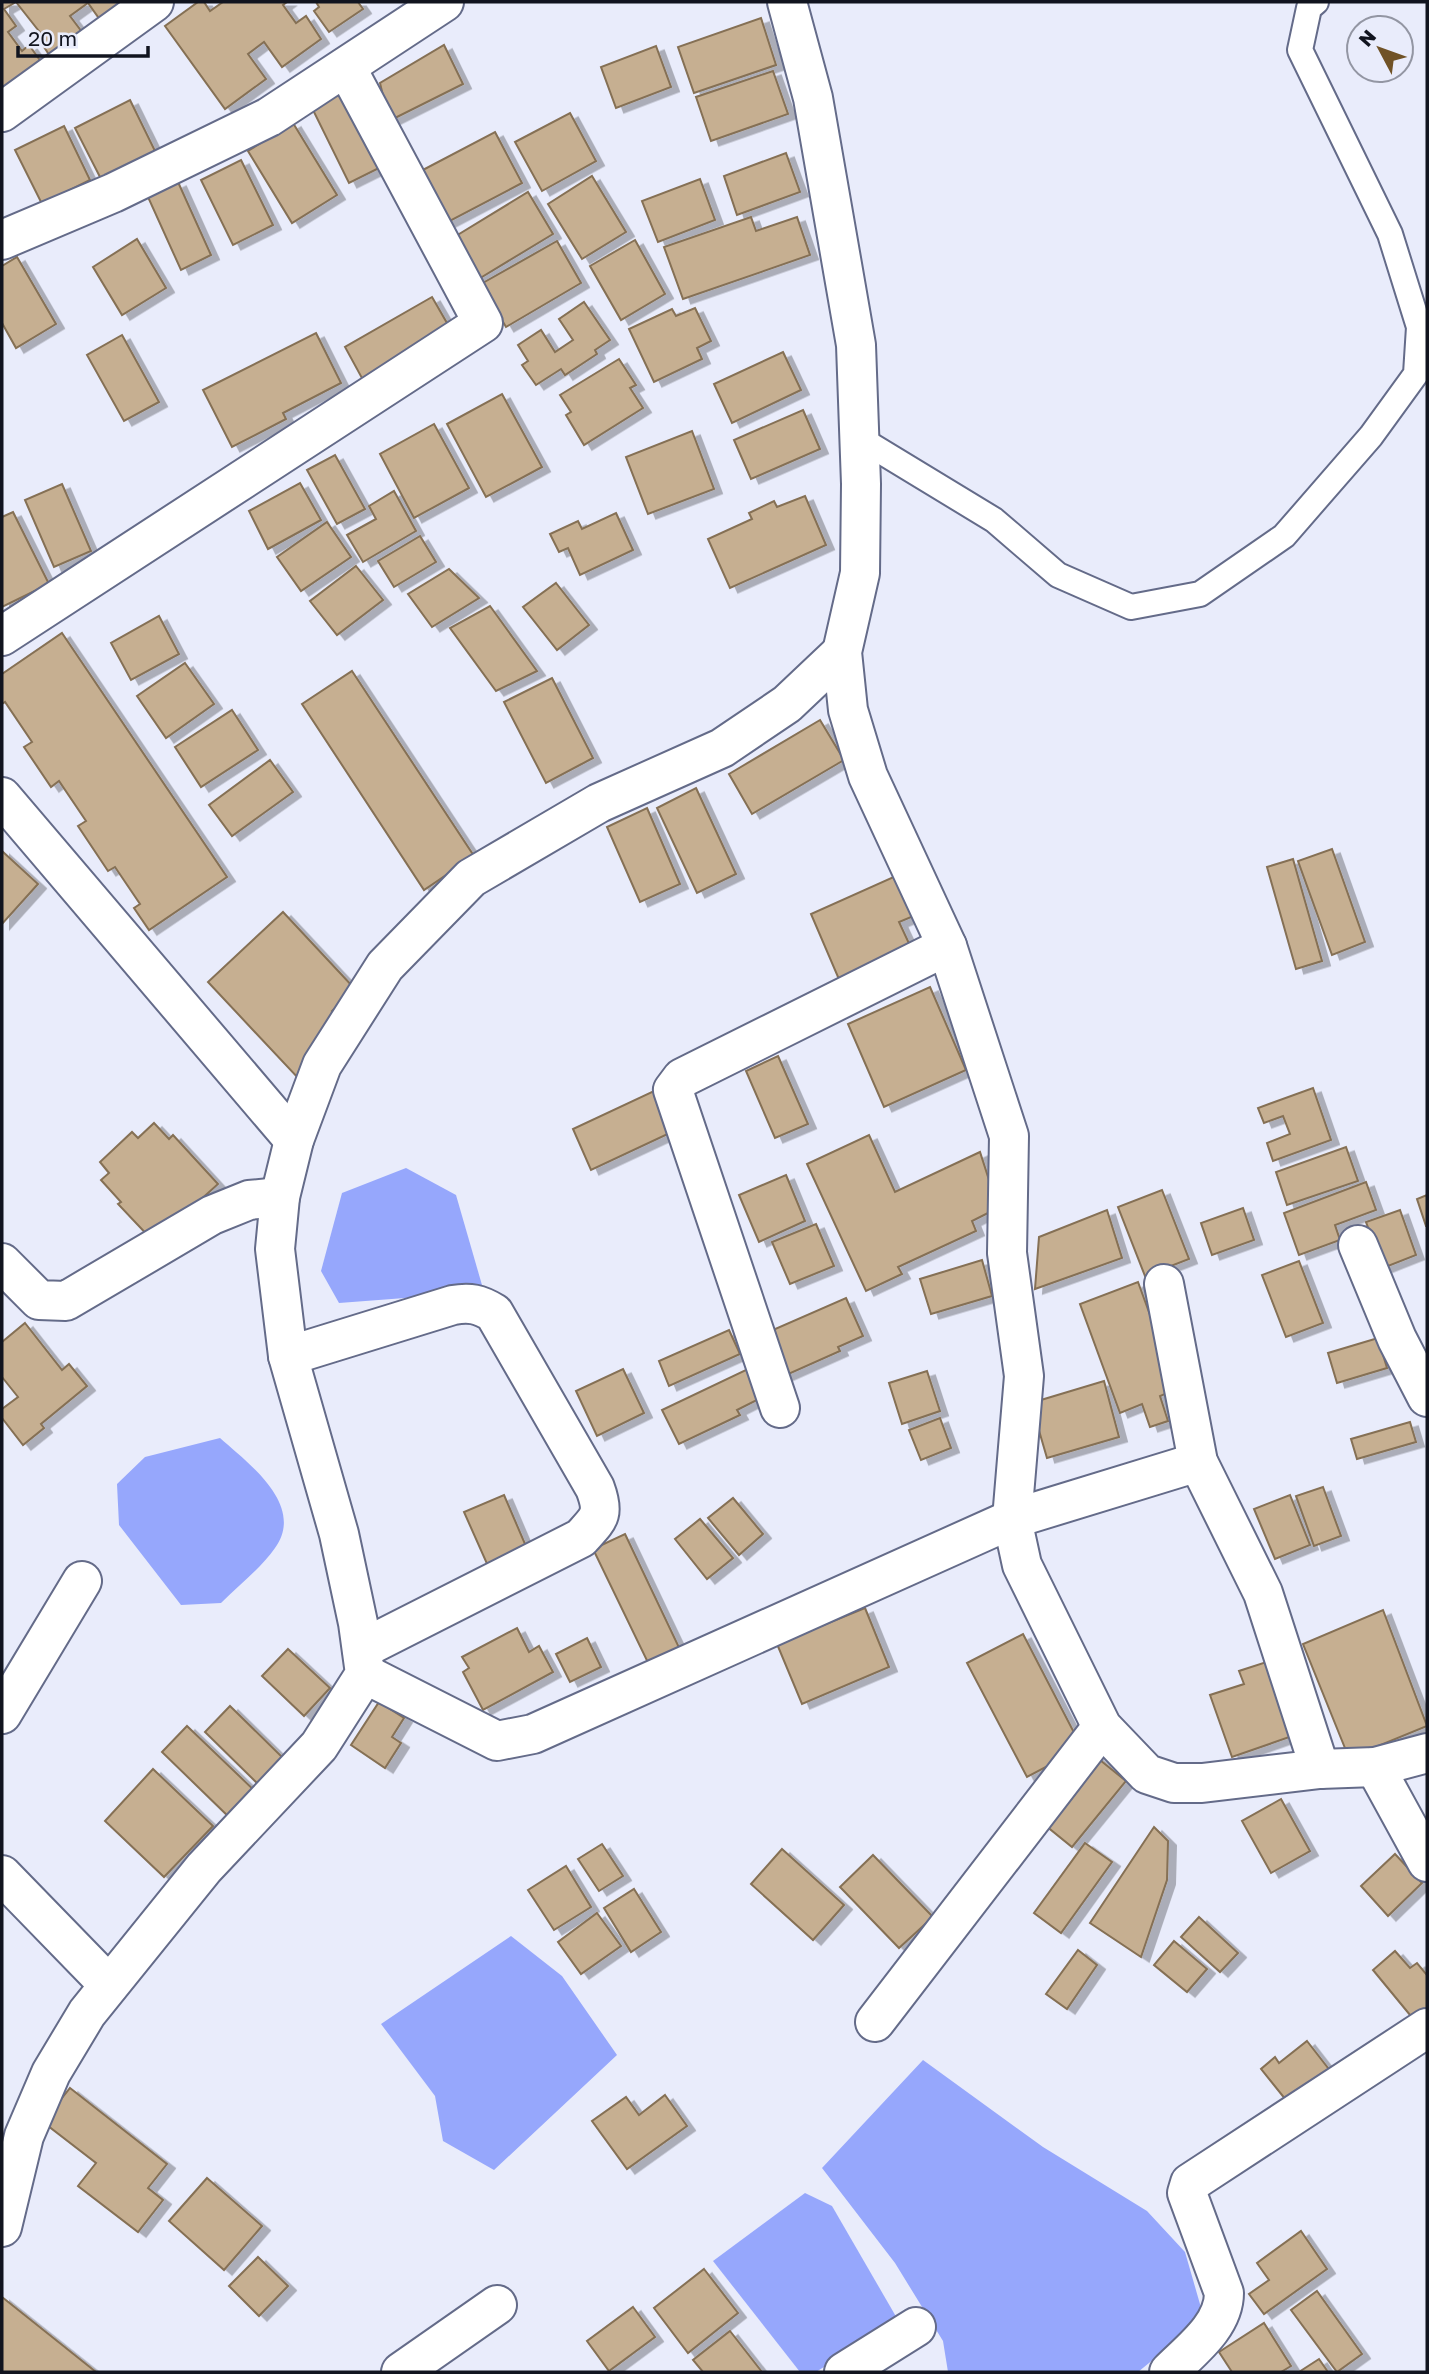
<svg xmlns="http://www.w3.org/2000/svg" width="1429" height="2374" font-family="'Golos Text',sans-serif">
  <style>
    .water { fill: #96a7fc }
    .building { fill: #c6af91; stroke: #857054; stroke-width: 2; filter: url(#shadow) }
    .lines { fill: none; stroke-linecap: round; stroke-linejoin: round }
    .service-casing { stroke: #646b89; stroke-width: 28 }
    .minor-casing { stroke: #646b89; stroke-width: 42 }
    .tertiary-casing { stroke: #646b89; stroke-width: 42 }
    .service { stroke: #fff; stroke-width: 24 }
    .minor { stroke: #fff; stroke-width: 38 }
    .tertiary { stroke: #fff; stroke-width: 38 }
  </style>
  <defs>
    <filter id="shadow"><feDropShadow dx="8" dy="4.5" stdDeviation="0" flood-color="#0004"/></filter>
  </defs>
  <rect width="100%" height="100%" fill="#e9ecfb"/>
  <g class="water">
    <polygon points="406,1168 456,1195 484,1292 339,1303 321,1271 342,1193"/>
    <path d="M220,1438C248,1463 306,1505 275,1548C261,1568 239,1585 221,1603L181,1605L119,1525L117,1484L145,1457Z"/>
    <polygon points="511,1936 562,1976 617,2055 494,2170 443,2141 435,2096 381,2024"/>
    <polygon points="923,2060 1043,2147 1147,2211 1185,2252 1204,2318 1138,2372 948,2372 943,2341 895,2263 822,2168"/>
    <polygon points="805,2193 832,2206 898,2320 816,2372 800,2372 713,2261"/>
  </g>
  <g class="building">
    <polygon points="2,2 16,2 4,9 16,26 8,32 22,51 29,45 44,66 6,91 2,85"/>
    <polygon points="16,2 134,2 103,24 88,3 70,16 85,36 52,59 38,38 42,35"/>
    <polygon points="198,2 204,2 210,11 223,2 287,2 283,5 296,23 306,16 321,39 282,67 264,42 248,54 266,79 225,109 165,26"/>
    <polygon points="316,2 358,2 363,9 329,32 314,11 319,7"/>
    <polygon points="761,18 776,65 694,93 678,47"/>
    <polygon points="444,45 463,84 389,121 380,83"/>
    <polygon points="656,46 671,87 616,108 601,67"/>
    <polygon points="773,71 788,114 711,141 696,97"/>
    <polygon points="343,92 381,167 349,183 312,108"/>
    <polygon points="130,100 156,153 102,181 75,128"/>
    <polygon points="570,113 596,161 542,191 515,142"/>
    <polygon points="293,123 337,195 292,223 248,151"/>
    <polygon points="64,126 90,180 42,204 15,150"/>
    <polygon points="495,132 522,183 446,223 419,172"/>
    <polygon points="786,153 800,192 737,215 724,176"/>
    <polygon points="241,160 273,225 233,245 201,180"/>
    <polygon points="592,176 626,232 582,259 548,204"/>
    <polygon points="700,179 715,220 658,242 642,201"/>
    <polygon points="178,182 211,255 181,270 148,197"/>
    <polygon points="528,192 553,234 477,280 451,239"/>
    <polygon points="751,217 756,231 797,217 810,255 683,299 664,247"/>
    <polygon points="137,239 166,288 122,315 93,267"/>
    <polygon points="635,240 665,294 621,320 590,266"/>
    <polygon points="557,241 581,283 506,327 481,284"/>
    <polygon points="17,257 56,324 16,348 2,323 2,266"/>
    <polygon points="432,297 451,330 363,380 345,347"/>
    <polygon points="584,302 610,340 595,350 597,354 565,375 561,369 536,385 522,365 528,361 518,345 541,330 555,352 573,340 559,319"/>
    <polygon points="695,308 711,341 697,348 702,359 654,382 629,329 672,309 676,316"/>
    <polygon points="316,333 341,383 283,413 286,419 232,447 203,390"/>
    <polygon points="122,335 159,402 124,421 87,355"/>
    <polygon points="783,352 801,390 732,423 714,384"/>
    <polygon points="619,359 636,385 630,388 643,408 584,445 566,415 571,412 560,395"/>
    <polygon points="502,394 542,467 486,497 447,424"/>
    <polygon points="803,410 820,449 751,479 734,440"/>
    <polygon points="434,424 469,488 414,518 380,454"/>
    <polygon points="692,431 714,489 648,514 626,457"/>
    <polygon points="335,455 365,509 337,524 307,470"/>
    <polygon points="300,483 321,520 268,549 249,511"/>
    <polygon points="62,484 91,551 54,567 25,500"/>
    <polygon points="394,491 416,531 363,562 347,535 376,519 369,506"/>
    <polygon points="805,496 826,545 730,588 708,539 752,519 749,513 774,501 777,507"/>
    <polygon points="13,512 49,584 2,607 2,517"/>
    <polygon points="616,513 633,550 580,575 568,548 559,552 550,534 578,521 582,529"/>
    <polygon points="327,522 351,557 301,591 277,557"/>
    <polygon points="420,536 436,562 394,587 378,561"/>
    <polygon points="356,566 383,600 337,635 310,601"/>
    <polygon points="449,569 479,598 432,627 408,594"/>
    <polygon points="556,583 589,625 557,650 523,607"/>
    <polygon points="490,606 537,671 496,691 450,628"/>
    <polygon points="159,616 179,654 131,680 111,643"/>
    <polygon points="62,633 227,877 149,930 134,908 140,904 115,867 108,871 78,826 86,821 59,781 51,787 24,747 32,742 5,702 2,704 2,674"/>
    <polygon points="185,663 214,704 166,738 137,696"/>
    <polygon points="352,671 474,856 424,890 302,704"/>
    <polygon points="552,678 593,758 546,783 504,702"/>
    <polygon points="232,710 258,750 201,787 175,747"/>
    <polygon points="820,720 844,760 752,814 729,774"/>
    <polygon points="270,760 293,792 232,836 209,805"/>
    <polygon points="696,788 736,874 697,893 657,808"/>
    <polygon points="647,808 680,884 640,902 607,827"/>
    <polygon points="1332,849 1365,942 1332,955 1298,861"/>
    <polygon points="2,851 38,884 2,924"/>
    <polygon points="1293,859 1322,961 1296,969 1267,867"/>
    <polygon points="898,875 916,915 899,922 913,952 841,984 811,914"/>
    <polygon points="283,912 355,989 332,1011 339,1019 299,1079 208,982"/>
    <polygon points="930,987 966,1070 884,1107 848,1024"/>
    <polygon points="778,1056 808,1124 775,1138 746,1071"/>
    <polygon points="1313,1088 1331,1140 1273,1161 1267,1143 1290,1134 1283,1116 1264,1123 1258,1108"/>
    <polygon points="654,1091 672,1132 591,1170 573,1129"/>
    <polygon points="154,1123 169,1139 173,1135 218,1184 154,1242 118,1204 121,1202 101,1180 109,1173 100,1162 132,1132 138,1138"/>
    <polygon points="869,1135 895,1192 980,1152 998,1208 972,1221 976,1231 898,1267 902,1274 866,1291 807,1164"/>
    <polygon points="1346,1147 1358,1181 1287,1205 1276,1172"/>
    <polygon points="786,1175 805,1221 759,1242 739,1195"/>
    <polygon points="1366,1182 1376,1210 1335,1225 1340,1240 1299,1255 1284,1213"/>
    <polygon points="1162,1190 1189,1259 1145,1276 1118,1207"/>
    <polygon points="1427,1195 1427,1226 1426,1226 1417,1199"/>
    <polygon points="1243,1208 1254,1240 1212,1255 1201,1223"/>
    <polygon points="1107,1210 1122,1258 1035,1289 1039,1237"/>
    <polygon points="1400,1210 1416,1255 1383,1268 1366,1222"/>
    <polygon points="816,1224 834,1266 790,1284 772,1242"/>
    <polygon points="982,1260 992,1296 931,1314 920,1279"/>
    <polygon points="1299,1261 1323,1323 1286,1337 1262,1275"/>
    <polygon points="1138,1282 1177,1389 1160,1396 1168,1421 1150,1427 1142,1404 1120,1413 1080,1304"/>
    <polygon points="846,1298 863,1336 838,1347 840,1351 784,1376 766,1333"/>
    <polygon points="25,1323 62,1370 69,1364 87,1386 41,1424 44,1428 23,1445 2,1418 2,1409 18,1397 2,1377 2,1342"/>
    <polygon points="729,1330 740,1354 669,1386 659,1361"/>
    <polygon points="1378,1338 1387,1368 1337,1383 1328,1353"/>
    <polygon points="750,1368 763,1397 737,1410 740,1415 679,1444 662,1410"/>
    <polygon points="623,1369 644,1413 597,1436 576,1391"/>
    <polygon points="927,1371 940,1411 902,1424 889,1383"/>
    <polygon points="1104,1381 1119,1437 1047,1458 1031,1403"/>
    <polygon points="940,1418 951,1448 921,1460 909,1430"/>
    <polygon points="1410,1422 1416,1442 1357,1459 1351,1439"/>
    <polygon points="1323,1487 1341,1536 1314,1546 1296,1496"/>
    <polygon points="504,1495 531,1558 492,1575 464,1512"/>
    <polygon points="1290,1495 1310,1545 1275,1559 1254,1509"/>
    <polygon points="733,1498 763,1534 739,1555 708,1518"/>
    <polygon points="700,1519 733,1558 707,1579 675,1539"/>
    <polygon points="625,1534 684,1658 653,1673 593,1549"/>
    <polygon points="865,1608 889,1667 802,1704 777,1644"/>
    <polygon points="1383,1610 1427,1726 1349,1758 1303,1644"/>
    <polygon points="517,1628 529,1652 539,1646 553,1672 483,1710 463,1672 469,1668 462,1657"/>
    <polygon points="1023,1634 1082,1748 1027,1777 967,1663"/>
    <polygon points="587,1638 601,1667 570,1682 556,1654"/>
    <polygon points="288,1649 330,1688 304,1716 262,1676"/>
    <polygon points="1276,1659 1301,1733 1232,1757 1210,1695 1244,1684 1239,1671"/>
    <polygon points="379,1702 404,1718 392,1737 401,1743 385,1768 351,1745"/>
    <polygon points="230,1706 283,1758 258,1784 205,1732"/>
    <polygon points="187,1726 257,1793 231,1819 162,1752"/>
    <polygon points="1095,1756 1126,1781 1072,1847 1040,1821"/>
    <polygon points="153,1769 213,1826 164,1877 105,1821"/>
    <polygon points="1281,1799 1310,1851 1271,1873 1242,1821"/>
    <polygon points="1154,1827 1168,1841 1167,1880 1141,1957 1090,1923"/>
    <polygon points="1085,1843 1112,1862 1061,1933 1034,1913"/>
    <polygon points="602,1844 623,1876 599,1891 578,1859"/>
    <polygon points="782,1849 844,1905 813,1940 751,1884"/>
    <polygon points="1395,1854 1422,1883 1388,1916 1361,1886"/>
    <polygon points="873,1855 933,1917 899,1948 840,1887"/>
    <polygon points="566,1866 591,1907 554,1930 528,1890"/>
    <polygon points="634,1889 661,1932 631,1952 604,1908"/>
    <polygon points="597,1913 621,1946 581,1974 558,1942"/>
    <polygon points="1199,1917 1238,1953 1220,1972 1181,1937"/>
    <polygon points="1174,1941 1207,1969 1187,1992 1154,1965"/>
    <polygon points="1078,1950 1097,1965 1067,2009 1046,1994"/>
    <polygon points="1395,1951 1410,1968 1417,1963 1427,1975 1427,2011 1415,2021 1373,1970"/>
    <polygon points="1307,2041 1335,2077 1294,2110 1261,2069 1275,2057 1279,2063"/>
    <polygon points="70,2088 167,2164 148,2188 163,2200 138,2232 78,2186 96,2163 43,2122"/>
    <polygon points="665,2095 687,2126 627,2169 592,2121 626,2097 639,2115"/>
    <polygon points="207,2178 262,2226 224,2270 169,2221"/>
    <polygon points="1301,2231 1327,2269 1264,2314 1249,2294 1269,2280 1257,2263"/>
    <polygon points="258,2257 288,2286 259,2316 229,2286"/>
    <polygon points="704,2269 738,2313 688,2353 654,2308"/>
    <polygon points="1317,2291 1362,2354 1337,2372 1291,2310"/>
    <polygon points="2,2297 96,2372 2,2372"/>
    <polygon points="633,2307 655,2337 609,2371 587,2341"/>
    <polygon points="1264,2323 1291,2366 1281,2372 1232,2372 1219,2352"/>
    <polygon points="730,2331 762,2372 703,2372 693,2360"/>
    <polygon points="1319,2359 1328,2372 1299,2372"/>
  </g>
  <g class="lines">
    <defs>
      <polyline id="service" points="859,438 994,520 1058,575 1131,607 1200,594 1284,536 1371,436 1416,374 1419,327 1390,234 1300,50 1309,8 1316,2"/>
      <g id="minor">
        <polyline points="2,112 154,2"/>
        <polyline points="2,240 113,193 269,117 444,2"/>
        <polyline points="2,636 483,323 346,67"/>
        <polyline points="2,797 294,1140"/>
        <polyline points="1358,1245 1397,1339 1427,1397"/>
        <polyline points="2,1263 39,1300 66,1301 212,1215 249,1200 280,1197"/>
        <polyline points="1164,1284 1198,1462 1263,1593 1320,1769"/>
        <path d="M288,1356L453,1305C470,1302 479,1304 494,1313L595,1488C605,1515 599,1518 581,1538L362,1649"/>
        <polyline points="780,1408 673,1090 682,1078 947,946"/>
        <polyline points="365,1674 497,1741 533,1734 1012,1519 1198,1462"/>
        <polyline points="2,1714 82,1581"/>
        <polyline points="1375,1767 1427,1862"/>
        <polyline points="2,1875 109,1985"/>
        <polyline points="875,2022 1102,1727"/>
        <polyline points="2,2227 24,2136 51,2073 87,2013 204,1868 319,1746 365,1674 358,1623 339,1534 288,1356 275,1249 280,1197 294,1140 322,1065 385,966 471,878 599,803 722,748 787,704 842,652"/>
        <polyline points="401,2372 497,2305"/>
        <polyline points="844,2372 916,2327"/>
        <path d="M1169,2372C1191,2350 1224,2326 1224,2293L1187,2193L1190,2183L1427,2028"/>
      </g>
      <polyline id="tertiary" points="787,2 813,98 856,345 861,484 860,573 842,652 848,710 868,776 947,946 1009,1136 1007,1253 1024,1376 1012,1519 1022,1565 1102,1727 1147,1774 1174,1783 1202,1783 1320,1769 1375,1767 1427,1753"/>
    </defs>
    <use href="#service" class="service-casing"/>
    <use href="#minor" class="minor-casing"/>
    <use href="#tertiary" class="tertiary-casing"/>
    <use href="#service" class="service"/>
    <use href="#minor" class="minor"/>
    <use href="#tertiary" class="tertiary"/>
  </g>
  <rect width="1429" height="2374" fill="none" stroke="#11141f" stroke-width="7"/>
  <g transform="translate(1380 49) rotate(311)"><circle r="33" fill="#e9ecfb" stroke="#9396a3" stroke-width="2"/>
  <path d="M0-5L12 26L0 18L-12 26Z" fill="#705226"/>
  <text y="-10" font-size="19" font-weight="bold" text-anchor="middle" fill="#11141f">N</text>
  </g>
  <path d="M18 46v10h130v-10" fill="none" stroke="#11141f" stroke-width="3.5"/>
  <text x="28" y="46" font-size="21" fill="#11141f" stroke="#e9ecfb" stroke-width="5" paint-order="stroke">20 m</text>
</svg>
